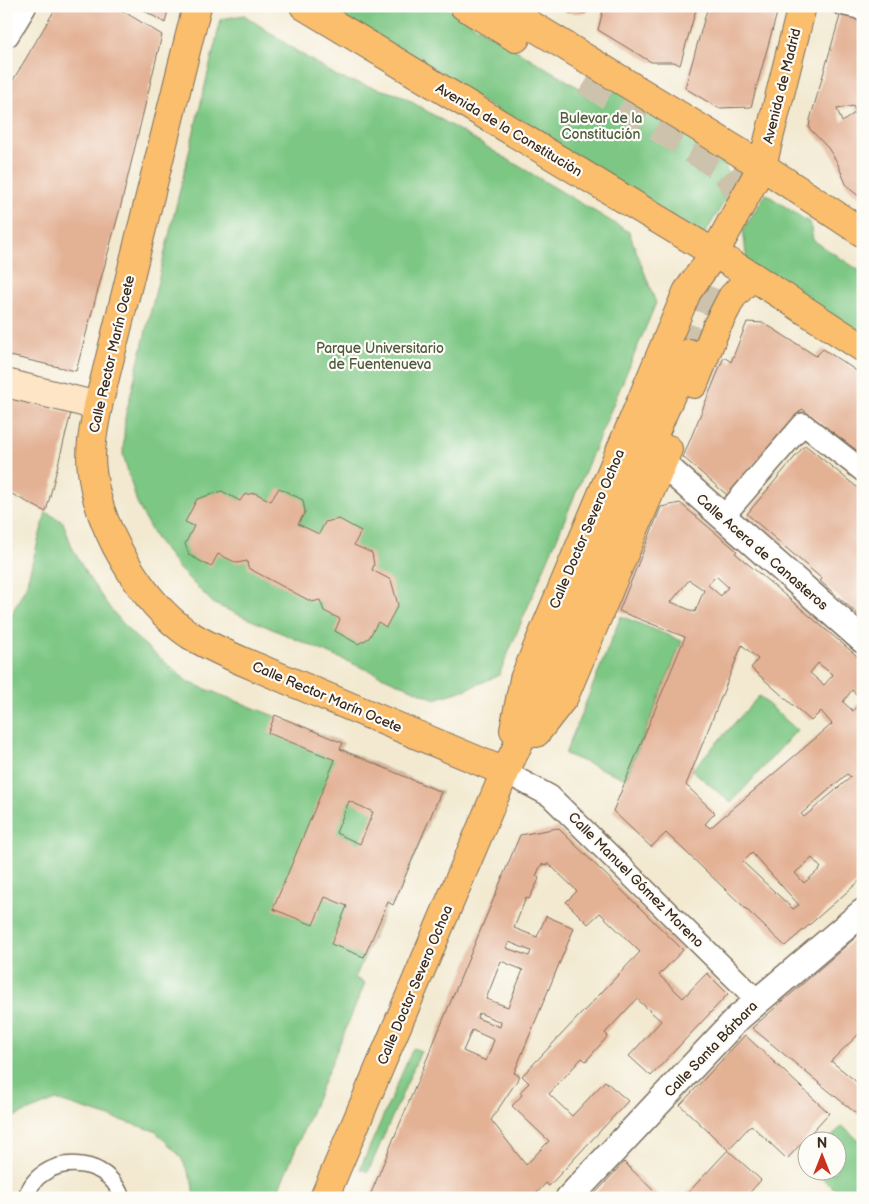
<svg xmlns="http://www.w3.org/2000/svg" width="869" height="1204" font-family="'Balsamiq Sans',sans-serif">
	<rect width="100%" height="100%" fill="#fdfcf7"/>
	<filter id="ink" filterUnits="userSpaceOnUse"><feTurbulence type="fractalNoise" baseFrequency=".02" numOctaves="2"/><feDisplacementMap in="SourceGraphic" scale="10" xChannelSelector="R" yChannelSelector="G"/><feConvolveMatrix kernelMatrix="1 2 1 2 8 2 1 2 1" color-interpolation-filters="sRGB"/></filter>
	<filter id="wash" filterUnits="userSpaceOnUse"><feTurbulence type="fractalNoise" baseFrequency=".0096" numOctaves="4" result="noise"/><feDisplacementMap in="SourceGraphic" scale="20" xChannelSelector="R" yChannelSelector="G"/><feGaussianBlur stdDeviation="1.12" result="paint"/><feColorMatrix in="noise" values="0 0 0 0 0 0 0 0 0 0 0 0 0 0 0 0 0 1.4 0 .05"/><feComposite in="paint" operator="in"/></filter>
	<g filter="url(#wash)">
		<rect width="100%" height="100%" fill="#f2e9d0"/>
		<!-- green -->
		<g fill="#7dc784" stroke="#5c7851">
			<path d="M324,6H443L581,89L591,74L723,156L732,189L704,235Z"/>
			<path d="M244,15L298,52L340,78L400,95L629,232L656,303L499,675L467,689L435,699L214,604L180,570L154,536L137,503L123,454L125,418L221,19Z"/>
			<path d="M766,194L810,223L813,240L863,273V336L747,262L743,230Z"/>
			<path d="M46,512L63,522L72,547L87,575L109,607L132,634L188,682L343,743L340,749L441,792L393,905L388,903L355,978L365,983L275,1198H194L192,1181L181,1157L155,1131L56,1100L16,1116L6,1126V625L26,586Z"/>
			<path d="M621,616L682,641L626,779L565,754Z"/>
			<path d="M759,696L797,730L731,803L692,770Z"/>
			<path d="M413,1048L421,1051L368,1172L360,1169Z"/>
			<path d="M842,1126L863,1144V1198H845L815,1172H836V1142L828,1141Z"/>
		</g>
		<g id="blocks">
			<!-- building -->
			<g fill="#e3b194" fill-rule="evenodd">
				<path d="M57,6H115L162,35L121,205L76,371L6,355V92Z"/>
				<path d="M137,6H169L165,23Z"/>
				<path d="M557,6H588L586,13H569Z"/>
				<path d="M604,6H697L680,65L674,62H651L598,30Z"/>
				<path d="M708,6H779L751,107L718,108L685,88Z"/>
				<path d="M842,9L863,18V126L861,127L863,130V199L851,190L846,184L837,162L828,148L809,128L810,120ZM853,106L856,112L842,122L837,109Z"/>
				<path d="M747,322L764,323L816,356L823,349L863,375V455L802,409L727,495L683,457L724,357L731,362Z"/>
				<path d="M6,397L71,413L46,512L6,491Z"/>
				<path d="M805,445L863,492V619L820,581L822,579L747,514Z"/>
				<path d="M279,488L303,500L305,512L298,524L319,534L325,522L339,519L361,531L354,545L372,553L374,565L372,570L391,580L398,605L386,627L378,622L369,638L358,644L335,631L340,619L324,611L320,600L312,602L248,568L247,561L237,563L218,554L211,567L189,555L185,544L194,526L185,522L197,499L222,491L240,501L244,495L255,493L271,501Z"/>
				<path d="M680,503L737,551L735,553L863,661V878L785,946L666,833L651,847L613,811L685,637L619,611L661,507ZM716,576L728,587L721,596L708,585ZM689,580L704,590L695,612L671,602ZM742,645L758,659L751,668L811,721L821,711L832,724L710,828L705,824L715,813L686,785ZM818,663L833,675L824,685L810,673ZM852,690L862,699L853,711L843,702ZM847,774L851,777L804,817L801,814ZM752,853L799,905L793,909L743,862ZM812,858L821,868L804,883L795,873Z"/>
				<path d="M275,715L343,743L340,749L441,792L393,905L388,902L364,957L331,944L347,906L325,897L313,925L273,909L335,760L268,733ZM349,801L373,812L360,844L336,833Z"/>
				<path d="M558,828L683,950L659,975L683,998L707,973L728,994L651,1076L629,1056L661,1021L637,999L605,1033L608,1036L586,1061L582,1058L549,1094L572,1116L605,1081L628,1101L549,1186L546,1183L532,1198H369L520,835ZM549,864L577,891L566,902L588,924L600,913L640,952L522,1076L529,1083L520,1092L522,1095L512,1106L549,1141L526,1165L491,1120L520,1076L514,1073L574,928L546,916L537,937L514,928L526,898L529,899L538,881L539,878L536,876L541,865ZM509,942L531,951L529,956L506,948ZM501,961L523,970L508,1007L486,999ZM479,1013L501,1022L500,1027L477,1018ZM472,1030L494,1040L486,1061L463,1051Z"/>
				<path d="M863,931V1030L831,1061L863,1087V1119L752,1028Z"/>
				<path d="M745,1035L829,1113L787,1159L751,1125L728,1150L680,1105Z"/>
				<path d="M728,1150L761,1180L745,1198H683Z"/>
				<path d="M624,1162L661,1198H591Z"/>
			</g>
		</g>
	</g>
	<g filter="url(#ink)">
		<use href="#blocks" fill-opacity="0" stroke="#7b6d5c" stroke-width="1"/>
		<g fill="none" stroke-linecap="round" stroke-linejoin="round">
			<!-- primary-tunnel -->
			<g stroke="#cdc3ac" stroke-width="28" stroke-dasharray="28 14" stroke-linecap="butt">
				<path d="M586,81L724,170L738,190L737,219"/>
				<path d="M689,353L730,239"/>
			</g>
			<!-- pedestrian casing -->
			<g stroke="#7b6d5c" stroke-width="18">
				<g id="pedestrian">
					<path d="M840,7L858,11L863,14"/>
					<path d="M25,1198C29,1188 35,1178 44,1173C71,1155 111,1165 122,1198"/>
				</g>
			</g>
			<!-- minor casing -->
			<g stroke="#7b6d5c" stroke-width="24">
				<g id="minor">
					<path d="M723,517L803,424L863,471"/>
					<path d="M505,772L550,796L758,1001"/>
				</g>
			</g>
			<!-- tertiary casing -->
			<g stroke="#7b6d5c" stroke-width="29">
				<g id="tertiary">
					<path d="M6,34L23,6"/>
					<path d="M662,463L863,640"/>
					<path d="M569,1198L738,1018L863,912"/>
				</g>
			</g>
			<!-- secondary casing -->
			<g stroke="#7b6d5c" stroke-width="30">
				<path id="secondary" d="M6,383L98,406"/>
			</g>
			<!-- primary casing -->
			<g stroke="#7b6d5c" stroke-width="30">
				<g id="primary">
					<path d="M197,6L98,406C94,427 89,449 92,471C98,528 142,603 190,635C206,645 224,653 242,661L505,772"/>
					<path d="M304,6L752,276L863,348"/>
					<path d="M464,6L516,38"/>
					<path d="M500,6L762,166L863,233"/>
					<path d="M694,384L716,328L732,297L752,276"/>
					<path d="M514,730L524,679L687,292L714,254L762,166L802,6"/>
					<path d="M536,733L564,697L668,449"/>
					<path d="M324,1198L505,772L544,690L689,353"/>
				</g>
			</g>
			<!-- pedestrian -->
			<use href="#pedestrian" stroke="#fff" stroke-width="15"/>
			<!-- minor -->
			<use href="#minor" stroke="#fff" stroke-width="21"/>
			<!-- tertiary -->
			<use href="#tertiary" stroke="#fff" stroke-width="26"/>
			<!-- secondary -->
			<use href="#secondary" stroke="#fde5c5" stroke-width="28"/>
			<!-- primary -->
			<use href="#primary" stroke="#fabe6d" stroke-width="28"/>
		</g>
	</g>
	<g text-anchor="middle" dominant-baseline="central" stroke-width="4.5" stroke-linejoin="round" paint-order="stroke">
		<!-- street labels -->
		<g font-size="14" fill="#3b2a1e" stroke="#fdfcf7">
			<text transform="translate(782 86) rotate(-76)">Avenida de Madrid</text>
			<text transform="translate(509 130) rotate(31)">Avenida de la Constitución</text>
			<text transform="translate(112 354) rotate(-77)">Calle Rector Marín Ocete</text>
			<text transform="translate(587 529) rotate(-67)">Calle Doctor Severo Ochoa</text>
			<text transform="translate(762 552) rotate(41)">Calle Acera de Canasteros</text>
			<text transform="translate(327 697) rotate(23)">Calle Rector Marín Ocete</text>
			<text transform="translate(636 880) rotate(45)">Calle Manuel Gómez Moreno</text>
			<text transform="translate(415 985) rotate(-67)">Calle Doctor Severo Ochoa</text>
			<text transform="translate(711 1049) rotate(-46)">Calle Santa Bárbara</text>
		</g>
		<!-- park labels -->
		<g font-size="14" fill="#4f593d" stroke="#fdfcf7">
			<text x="601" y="118">Bulevar de la<tspan x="601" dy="16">Constitución</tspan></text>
			<text x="380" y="348">Parque Universitario<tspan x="380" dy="16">de Fuentenueva</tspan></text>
		</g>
	</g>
	<!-- margin -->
	<rect width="869" height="1204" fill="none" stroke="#fdfcf7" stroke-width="25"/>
	<!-- north arrow -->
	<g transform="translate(822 1156)"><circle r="24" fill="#fdfcf7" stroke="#afa8a0"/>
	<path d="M0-4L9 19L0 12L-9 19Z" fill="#c8321e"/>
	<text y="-8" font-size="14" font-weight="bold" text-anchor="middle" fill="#3b2a1e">N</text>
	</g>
</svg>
